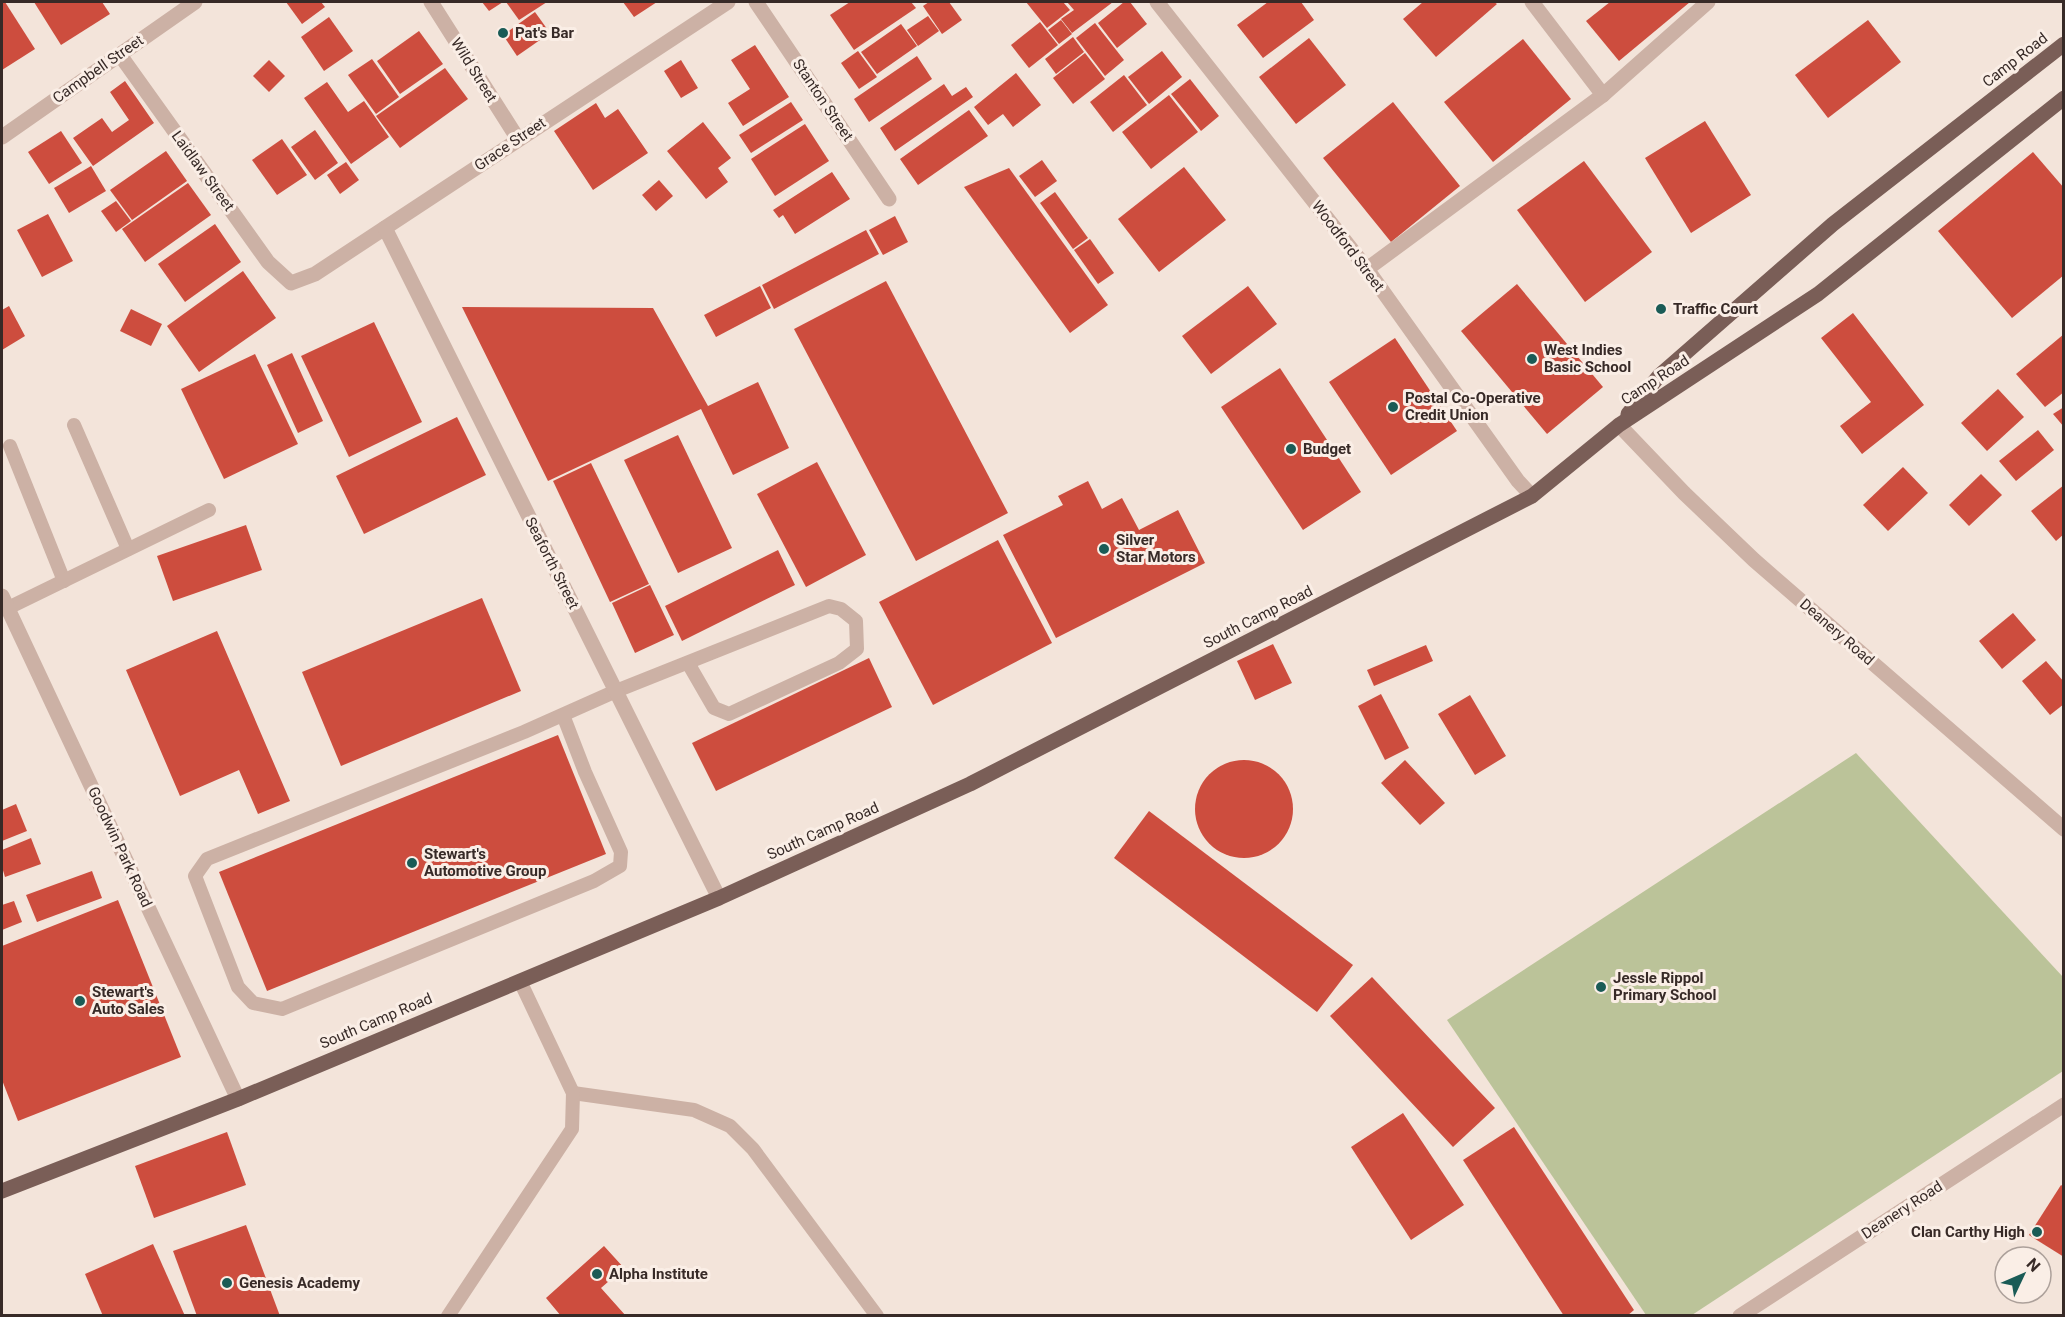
<svg xmlns="http://www.w3.org/2000/svg" width="2065" height="1317" font-family="Roboto,sans-serif">
	<rect width="100%" height="100%" fill="#f3e4da"/>
	<!-- green -->
	<path fill="#bbc399" d="M1856,753L2063,977V1071L1692,1315H1646L1447,1020Z"/>
	<!-- building -->
	<g fill="#cd4d3e">
		<path d="M2,2H5L35,49L2,70Z"/>
		<path d="M34,2H102L110,14L61,45Z"/>
		<path d="M286,2H321L325,7L302,24Z"/>
		<path d="M482,2H503L489,11Z"/>
		<path d="M506,2H547L519,20Z"/>
		<path d="M623,2H657L634,17Z"/>
		<path d="M850,2H911L916,8L854,50L830,15Z"/>
		<path d="M929,2H949L962,20L942,34L923,6Z"/>
		<path d="M1026,2H1063L1070,10L1047,28Z"/>
		<path d="M1067,2H1113L1072,33L1061,19L1074,10Z"/>
		<path d="M1124,2H1130L1147,24L1117,48L1098,23Z"/>
		<path d="M1268,2H1301L1314,20L1263,58L1237,25Z"/>
		<path d="M1423,2H1494L1497,4L1436,57L1403,19Z"/>
		<path d="M1610,2H1690L1619,61L1586,21Z"/>
		<path d="M535,12L550,33L517,56L503,35Z"/>
		<path d="M928,16L939,31L918,46L907,30Z"/>
		<path d="M329,17L353,51L324,71L301,37Z"/>
		<path d="M1061,20L1072,34L1059,44L1048,30Z"/>
		<path d="M1868,20L1901,62L1828,118L1795,75Z"/>
		<path d="M1040,22L1058,45L1029,68L1011,45Z"/>
		<path d="M1095,23L1124,60L1105,76L1076,38Z"/>
		<path d="M901,24L917,46L877,74L861,52Z"/>
		<path d="M419,31L443,64L400,94L377,61Z"/>
		<path d="M1073,37L1084,52L1056,74L1045,59Z"/>
		<path d="M1309,38L1346,85L1296,124L1259,77Z"/>
		<path d="M1523,39L1571,99L1493,162L1444,102Z"/>
		<path d="M755,45L789,97L743,126L728,103L750,89L731,60Z"/>
		<path d="M858,51L877,77L859,89L841,63Z"/>
		<path d="M1162,51L1182,77L1149,104L1128,77Z"/>
		<path d="M1085,53L1105,79L1073,104L1053,78Z"/>
		<path d="M917,56L932,79L869,122L854,99Z"/>
		<path d="M372,59L399,97L376,114L348,75Z"/>
		<path d="M269,60L285,76L269,92L253,76Z"/>
		<path d="M681,60L698,88L681,98L664,71Z"/>
		<path d="M445,68L468,99L400,148L376,116Z"/>
		<path d="M1016,73L1041,105L1013,127L1003,114L988,125L974,107Z"/>
		<path d="M1124,75L1147,105L1113,132L1090,102Z"/>
		<path d="M1190,79L1219,116L1201,131L1171,94Z"/>
		<path d="M125,81L154,123L93,166L73,138L102,118L112,132L129,120L110,92Z"/>
		<path d="M327,82L348,112L364,101L389,137L351,164L304,98Z"/>
		<path d="M944,84L952,96L966,87L973,97L895,151L880,128Z"/>
		<path d="M1169,95L1198,132L1151,169L1122,132Z"/>
		<path d="M791,102L803,120L751,153L739,135Z"/>
		<path d="M1393,102L1460,186L1391,242L1323,158Z"/>
		<path d="M596,103L605,118L618,109L648,153L593,190L554,131Z"/>
		<path d="M969,110L988,136L918,185L900,159Z"/>
		<path d="M1705,121L1751,195L1691,233L1645,158Z"/>
		<path d="M703,122L731,158L718,168L728,182L706,199L667,151Z"/>
		<path d="M805,124L829,161L775,196L751,159Z"/>
		<path d="M315,130L338,163L315,180L291,147Z"/>
		<path d="M61,131L82,163L49,184L28,152Z"/>
		<path d="M282,139L307,175L277,195L252,160Z"/>
		<path d="M166,151L187,181L132,220L110,190Z"/>
		<path d="M2033,152L2064,188V275L2012,318L1938,231Z"/>
		<path d="M1042,160L1057,181L1035,197L1019,176Z"/>
		<path d="M1584,161L1652,252L1585,302L1517,210Z"/>
		<path d="M346,162L359,180L340,194L327,175Z"/>
		<path d="M91,166L106,191L69,213L54,188Z"/>
		<path d="M1184,167L1226,220L1159,272L1118,219Z"/>
		<path d="M1009,168L1108,305L1070,333L964,187Z"/>
		<path d="M832,172L850,199L795,234L783,215L779,218L773,210Z"/>
		<path d="M659,180L673,196L656,211L642,195Z"/>
		<path d="M188,183L211,215L145,262L122,229Z"/>
		<path d="M1055,192L1088,238L1073,249L1040,203Z"/>
		<path d="M116,201L131,221L116,232L101,211Z"/>
		<path d="M48,214L73,261L42,277L17,230Z"/>
		<path d="M895,216L908,242L883,255L869,230Z"/>
		<path d="M215,224L241,262L185,302L158,264Z"/>
		<path d="M866,230L879,254L774,309L762,285Z"/>
		<path d="M1090,239L1114,273L1098,284L1074,250Z"/>
		<path d="M243,271L276,318L199,372L167,326Z"/>
		<path d="M886,281L1008,513L916,561L794,329Z"/>
		<path d="M1517,284L1603,387L1547,434L1461,331Z"/>
		<path d="M760,286L771,308L716,337L704,315Z"/>
		<path d="M1248,286L1277,324L1211,374L1182,336Z"/>
		<path d="M9,306L25,336L2,350V310Z"/>
		<path d="M462,307L653,308L708,406L758,382L789,448L733,475L701,409L548,481Z"/>
		<path d="M131,309L162,324L151,346L120,331Z"/>
		<path d="M1853,313L1924,405L1862,454L1840,426L1871,402L1821,338Z"/>
		<path d="M374,322L422,422L349,457L301,356Z"/>
		<path d="M2064,334V392L2045,407L2016,374Z"/>
		<path d="M1395,338L1457,431L1391,475L1329,382Z"/>
		<path d="M292,353L323,421L298,433L267,365Z"/>
		<path d="M255,354L298,444L224,479L181,389Z"/>
		<path d="M1280,368L1361,492L1303,530L1221,407Z"/>
		<path d="M1998,389L2024,417L1987,451L1961,423Z"/>
		<path d="M2064,407V427L2053,414Z"/>
		<path d="M457,417L486,475L364,534L336,476Z"/>
		<path d="M2038,430L2054,450L2016,481L1999,461Z"/>
		<path d="M678,435L732,548L678,573L624,460Z"/>
		<path d="M817,462L866,555L806,587L757,494Z"/>
		<path d="M591,463L649,584L610,602L553,481Z"/>
		<path d="M1903,467L1928,493L1888,531L1863,505Z"/>
		<path d="M1981,474L2002,495L1969,526L1949,505Z"/>
		<path d="M1088,481L1102,509L1122,498L1139,530L1178,510L1205,563L1056,638L1003,535L1063,505L1058,496Z"/>
		<path d="M2064,485V534L2056,541L2031,511Z"/>
		<path d="M246,525L262,570L173,601L157,556Z"/>
		<path d="M998,540L1052,643L933,705L879,602Z"/>
		<path d="M778,550L795,585L682,641L665,606Z"/>
		<path d="M650,585L674,635L635,653L612,603Z"/>
		<path d="M482,598L521,691L341,766L302,672Z"/>
		<path d="M2013,613L2036,640L2002,669L1979,641Z"/>
		<path d="M217,631L290,801L258,814L239,770L180,796L126,670Z"/>
		<path d="M1273,644L1292,683L1255,700L1237,661Z"/>
		<path d="M1426,645L1433,661L1374,686L1367,670Z"/>
		<path d="M869,658L892,707L716,791L692,743Z"/>
		<path d="M2046,661L2064,682V704L2050,715L2022,681Z"/>
		<path d="M1381,694L1409,748L1385,760L1358,706Z"/>
		<path d="M1470,695L1506,756L1475,775L1438,714Z"/>
		<path d="M558,735L606,854L267,991L219,872Z"/>
		<circle cx="1244" cy="809" r="49"/>
		<path d="M1405,760L1445,803L1420,825L1381,783Z"/>
		<path d="M16,804L27,831L2,841V810Z"/>
		<path d="M1149,811L1353,965L1317,1012L1114,858Z"/>
		<path d="M31,838L41,864L5,877L2,867V850Z"/>
		<path d="M92,871L102,898L37,922L26,895Z"/>
		<path d="M118,900L181,1057L18,1121L2,1080V946Z"/>
		<path d="M14,901L22,922L2,930V905Z"/>
		<path d="M1372,977L1495,1108L1453,1147L1330,1016Z"/>
		<path d="M1403,1113L1464,1205L1411,1240L1351,1147Z"/>
		<path d="M1514,1127L1634,1310L1627,1316H1564L1463,1160Z"/>
		<path d="M227,1132L246,1185L154,1218L135,1166Z"/>
		<path d="M2061,1185L2064,1187V1257L2029,1235Z"/>
		<path d="M246,1225L280,1316H197L173,1251Z"/>
		<path d="M153,1244L185,1316H103L85,1274Z"/>
		<path d="M604,1246L624,1268L601,1288L626,1316H561L546,1298Z"/>
	</g>
	<g fill="none" stroke-linecap="round" stroke-linejoin="round">
		<!-- service -->
		<g stroke="#ccb1a5" stroke-width="14">
			<path d="M74,425L128,549"/>
			<path d="M10,446L64,581"/>
			<path d="M8,608L209,510"/>
			<path d="M563,715L585,772L621,852L620,866L594,881L282,1009L253,1003L238,987L195,876L207,859L524,732L616,691L829,606L841,609L856,621L857,649L839,663L729,714L714,708L688,663"/>
			<path d="M573,1093L694,1110L730,1126L753,1149L877,1316"/>
			<path d="M448,1316L572,1129L573,1093L520,981"/>
		</g>
		<!-- minor -->
		<g stroke="#ccb1a5" stroke-width="15">
			<path d="M431,2L518,139"/>
			<path d="M756,2L889,199"/>
			<path d="M1157,2L1367,269L1518,481L1532,496"/>
			<path d="M1532,2L1603,95"/>
			<path d="M120,55L268,262L291,283L315,274L728,2"/>
			<path d="M2,137L195,2"/>
			<path d="M385,228L719,898"/>
			<path d="M1367,269L1603,95L1708,2"/>
			<path d="M2,596L238,1099"/>
		</g>
		<!-- tertiary -->
		<g stroke="#ccb1a5" stroke-width="15">
			<path d="M1619,425L1684,493L1754,560L2064,829"/>
			<path d="M1740,1316L2064,1105"/>
		</g>
		<!-- primary -->
		<g stroke="#7a5e57" stroke-width="15">
			<path d="M1628,414L1659,376L1833,224L2064,44"/>
			<path d="M2,1191L238,1099L719,898L970,784L1532,496L1619,425L1818,294L2064,98"/>
		</g>
	</g>
	<!-- markers -->
	<g fill="#1a5b56" stroke="#faeee6" stroke-width="2">
		<circle cx="503" cy="33" r="6"/>
		<circle cx="1661" cy="309" r="6"/>
		<circle cx="1532" cy="359" r="6"/>
		<circle cx="1393" cy="407" r="6"/>
		<circle cx="1291" cy="449" r="6"/>
		<circle cx="1104" cy="549" r="6"/>
		<circle cx="412" cy="863" r="6"/>
		<circle cx="1601" cy="987" r="6"/>
		<circle cx="80" cy="1001" r="6"/>
		<circle cx="2037" cy="1232" r="6"/>
		<circle cx="597" cy="1274" r="6"/>
		<circle cx="227" cy="1283" r="6"/>
	</g>
	<g text-anchor="middle" dominant-baseline="central" stroke-width="6" stroke-linejoin="round" paint-order="stroke">
		<!-- poi labels -->
		<g font-size="15" font-weight="bold" fill="#372a27" stroke="#faeee6" text-anchor="start">
			<text x="515" y="33">Pat's Bar</text>
			<text x="1673" y="309">Traffic Court</text>
			<text x="1544" y="350">West Indies<tspan x="1544" dy="17">Basic School</tspan></text>
			<text x="1405" y="398">Postal Co-Operative<tspan x="1405" dy="17">Credit Union</tspan></text>
			<text x="1303" y="449">Budget</text>
			<text x="1116" y="540">Silver<tspan x="1116" dy="17">Star Motors</tspan></text>
			<text x="424" y="854">Stewart's<tspan x="424" dy="17">Automotive Group</tspan></text>
			<text x="1613" y="978">Jessle Rippol<tspan x="1613" dy="17">Primary School</tspan></text>
			<text x="92" y="992">Stewart's<tspan x="92" dy="17">Auto Sales</tspan></text>
			<text x="2025" y="1232" text-anchor="end">Clan Carthy High</text>
			<text x="609" y="1274">Alpha Institute</text>
			<text x="239" y="1283">Genesis Academy</text>
		</g>
		<!-- street labels -->
		<g font-size="15" fill="#372a27" stroke="#faeee6">
			<text transform="translate(2015 60) rotate(-38)">Camp Road</text>
			<text transform="translate(98 69) rotate(-35)">Campbell Street</text>
			<text transform="translate(474 70) rotate(58)">Wild Street</text>
			<text transform="translate(823 100) rotate(56)">Stanton Street</text>
			<text transform="translate(510 144) rotate(-34)">Grace Street</text>
			<text transform="translate(203 171) rotate(54)">Laidlaw Street</text>
			<text transform="translate(1348 246) rotate(53)">Woodford Street</text>
			<text transform="translate(1655 380) rotate(-33)">Camp Road</text>
			<text transform="translate(552 563) rotate(63)">Seaforth Street</text>
			<text transform="translate(1258 617) rotate(-27)">South Camp Road</text>
			<text transform="translate(1837 632) rotate(41)">Deanery Road</text>
			<text transform="translate(823 831) rotate(-24)">South Camp Road</text>
			<text transform="translate(120 847) rotate(65)">Goodwin Park Road</text>
			<text transform="translate(376 1021) rotate(-23)">South Camp Road</text>
			<text transform="translate(1902 1210) rotate(-33)">Deanery Road</text>
		</g>
	</g>
	<!-- border -->
	<rect width="2065" height="1317" fill="none" stroke="#372a27" stroke-width="6"/>
	<!-- north arrow -->
	<g transform="translate(2023 1275) rotate(46)"><circle r="28" fill="#faeee6" stroke="#aca09a" stroke-width="1.5"/>
	<path d="M0-4.5L10 22L0 15L-10 22Z" fill="#1a5b56"/>
	<text y="-9" font-size="16" font-weight="bold" text-anchor="middle" fill="#372a27">N</text>
	</g>
</svg>
